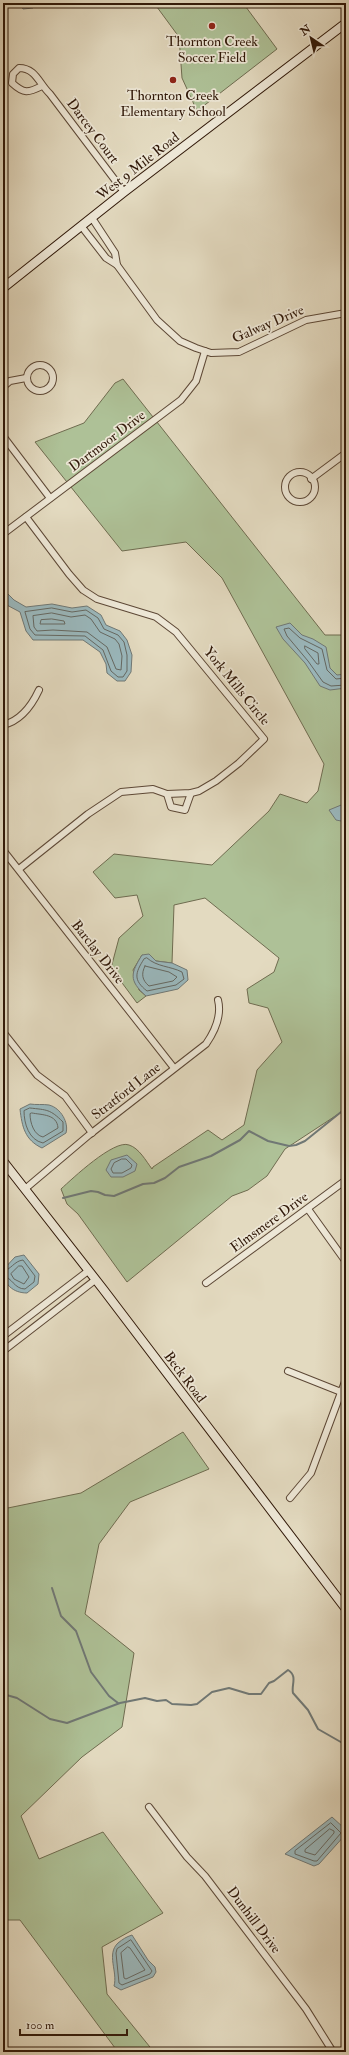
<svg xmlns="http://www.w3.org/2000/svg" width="349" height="2055" font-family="'IM FELL Double Pica',serif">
	<rect width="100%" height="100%" fill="#e3dac0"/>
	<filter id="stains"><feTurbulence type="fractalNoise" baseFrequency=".005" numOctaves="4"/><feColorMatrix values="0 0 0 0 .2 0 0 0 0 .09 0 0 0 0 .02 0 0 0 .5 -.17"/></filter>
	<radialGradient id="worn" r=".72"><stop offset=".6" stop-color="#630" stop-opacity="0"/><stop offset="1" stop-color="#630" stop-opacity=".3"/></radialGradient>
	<!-- green -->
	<g fill="#aec197" stroke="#6f6c50">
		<path d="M154,3H243L277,49L197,111L182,78L179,37Z"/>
		<path d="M123,379L325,635H346V1109L285,1149L267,1176L248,1190L232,1196L127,1282L78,1214L67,1204L61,1189C72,1179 114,1139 129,1145C139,1148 146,1161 152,1169L153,1167L208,1130L222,1140L244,1125L257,1070L282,1042L268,1008L249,1003L247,989L274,972L279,958L205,898L174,905L172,963L156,961L142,955L133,970L139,990L146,996L137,1003L111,968L119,938L143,916L137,895L115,898L93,872L114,854L212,865L269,811L280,794L307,803L318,791L324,764L222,578L186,542L122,551L35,442L84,423L115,383Z"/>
		<path d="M183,1432L209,1469L130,1502L99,1544L85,1614L134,1653L122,1727L82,1757L21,1816L39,1859L103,1832L163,1913L102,1947L107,1994L154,2052H118L20,1920H3V1509L81,1493Z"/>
	</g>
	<!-- water -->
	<g fill="#9ab8bd" stroke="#707875">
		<path d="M22,3H35L36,5L33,8L23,9L20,4Z"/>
		<path d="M3,589L14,600L26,607L52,604L72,608L87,606L101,615L106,625L120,631L127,640L132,655L131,672L125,681H117L107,673L106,664L100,652L83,640H33L26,631L20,612L3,603Z"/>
		<path d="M290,623L302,635L313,639L326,647L330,668L337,675L346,674V688L330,690L320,686L305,663L283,639L276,627Z"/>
		<path d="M346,803V822L336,820L329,810Z"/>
		<path d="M149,954L156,961L172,963L187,970L188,980L178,989L146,996C128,980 131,973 142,955Z"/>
		<path d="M30,1104C36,1105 43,1104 49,1105C61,1108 69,1123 66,1133L42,1148C25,1140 22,1127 20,1109Z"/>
		<path d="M127,1155L137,1164L135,1171L123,1177H111L106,1170L111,1160Z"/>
		<path d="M24,1255L39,1274L38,1284L27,1293C13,1293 3,1284 3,1270L15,1257Z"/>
		<path d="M332,1817L344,1828L346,1834L319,1864L314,1866L285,1854Z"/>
		<path d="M132,1935L148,1960L155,1967L156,1972L153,1977L121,1990L114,1986C118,1972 106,1954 118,1943C123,1939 126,1937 132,1935Z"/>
	</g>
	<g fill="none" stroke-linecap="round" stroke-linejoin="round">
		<!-- shore -->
		<g stroke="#656862" stroke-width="1">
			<path d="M52,608L72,612L86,610L98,618L104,629L118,635L124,642L127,655V671L123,677H118L111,671L103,650L85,636L35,635L30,629L25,612Z"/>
			<path d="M52,613L71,617L85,615L91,619L100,632L115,639L119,644L122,656L121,670L116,669L107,647L87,632L53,630L37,631L34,627L33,616Z"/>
			<path d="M52,619L64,621L65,624H40L41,620Z"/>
			<path d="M305,646L318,653L319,664H317L305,649Z"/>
			<path d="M346,678L336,679L327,670L322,649L300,638L289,628L284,629L287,636L308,661L323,682L331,686L346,685"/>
			<path d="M147,958C157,967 170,966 182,972L184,979L176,985L147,991C133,980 135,973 144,959Z"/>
			<path d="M145,966L169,972L177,977L173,981L149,986C142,980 141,974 145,966Z"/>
			<path d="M30,1108C47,1110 50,1109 63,1122V1131L43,1143C29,1140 24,1124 24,1111Z"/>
			<path d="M32,1113C42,1115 57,1114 58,1128L43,1137C34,1135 30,1123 30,1114Z"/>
			<path d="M122,1159H126L132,1165L131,1168L122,1173H113L111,1169L114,1163Z"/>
			<path d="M19,1266H22L29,1277L24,1284L14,1279L11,1274Z"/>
			<path d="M3,1271C11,1270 14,1261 23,1260L35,1276L34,1282L25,1289C14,1289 12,1277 3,1276"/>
			<path d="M331,1823L341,1833L317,1861H314L295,1854V1851Z"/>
			<path d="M330,1829L334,1831V1833L315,1855L305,1852V1850Z"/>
			<path d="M131,1940L152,1971L150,1974L122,1985L119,1983L116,1953L117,1949Z"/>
			<path d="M128,1947L130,1948L145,1970L126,1979L124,1978L121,1953Z"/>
		</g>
		<!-- stream -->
		<g stroke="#707875" stroke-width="2">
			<path d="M63,1198L91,1191L98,1192L105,1195L114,1196L143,1184L154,1183L165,1178L179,1167L211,1156L240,1140L249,1131L268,1141L289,1146L296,1145L305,1141L346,1108"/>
			<path d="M52,1588L61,1616L76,1631L91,1672L109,1696L118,1703"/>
			<path d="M3,1694L17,1698L50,1719L67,1723L120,1703L145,1698L157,1701L166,1700L172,1704L191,1705L197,1704L212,1692L229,1688L249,1694H261L269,1683L274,1681L288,1670C298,1676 291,1685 293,1693L308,1710L318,1729L346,1745"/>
		</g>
		<!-- street casing -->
		<g stroke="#5d4836" stroke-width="8">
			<g id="street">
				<path d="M42,86C28,93 24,94 12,83L13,74L19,68C36,68 39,84 50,94L124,192"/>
				<path d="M92,218L115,253L117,265L157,320L180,341L196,348L211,353L239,352L306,320L346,313"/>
				<path d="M82,227L106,258L117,265"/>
				<circle cx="40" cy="378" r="13"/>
				<path d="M3,387L10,381L26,378"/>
				<path d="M3,436L50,498"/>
				<circle cx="300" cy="487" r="15"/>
				<path d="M311,479L346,453"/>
				<path d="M3,534L181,400L196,381L205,351"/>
				<path d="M3,725C20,721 32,705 39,690"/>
				<path d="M167,794L171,807L185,810L191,793"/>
				<path d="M3,850L174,1068"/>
				<path d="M19,869L88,814L121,792L153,789L167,794L191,793L199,791L216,781L239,763L264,739L176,632L156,617L97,599L83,590L69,574L26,517"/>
				<path d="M3,1032L37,1075L65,1096L92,1133"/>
				<path d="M25,1189L89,1135L206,1044C215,1031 222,1016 218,1000"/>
				<path d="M308,1209L346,1262"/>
				<path d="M206,1283L346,1180"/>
				<path d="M3,1336L88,1271"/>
				<path d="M3,1351L95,1280"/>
				<path d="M288,1371L341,1392"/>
				<path d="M290,1498L311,1473L346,1379"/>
				<path d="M149,1807L187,1857L205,1876L306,2009L333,2052"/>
			</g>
		</g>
		<!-- secondary casing -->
		<g stroke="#301808" stroke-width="10">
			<g id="secondary">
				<path d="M3,288L124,192L346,23"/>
				<path d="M3,1161L103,1289L346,1609"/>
			</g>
		</g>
		<!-- street -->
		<use href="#street" stroke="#ede7d6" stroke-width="6"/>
		<!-- secondary -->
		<use href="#secondary" stroke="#ede7d6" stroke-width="8"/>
	</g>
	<!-- markers -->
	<g fill="#8f2418" stroke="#ede7d6" stroke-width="1.5">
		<circle cx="212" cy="26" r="4"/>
		<circle cx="173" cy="80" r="4"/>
	</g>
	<g text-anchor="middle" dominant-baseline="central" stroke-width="3.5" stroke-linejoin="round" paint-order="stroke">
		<!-- poi labels -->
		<g font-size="14" fill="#301808" stroke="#ede7d6">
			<text x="212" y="41">Thornton Creek<tspan x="212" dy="16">Soccer Field</tspan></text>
			<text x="173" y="95">Thornton Creek<tspan x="173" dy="16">Elementary School</tspan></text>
		</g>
		<!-- street labels -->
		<g font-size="14" fill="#301808" stroke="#ede7d6">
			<text transform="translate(93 131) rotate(53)">Darcey Court</text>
			<text transform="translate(138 166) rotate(-38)">West 9 Mile Road</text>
			<text transform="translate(268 324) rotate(-23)">Galway Drive</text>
			<text transform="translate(107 441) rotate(-37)">Dartmoor Drive</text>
			<text transform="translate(237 686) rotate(51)">York Mills Circle</text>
			<text transform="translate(98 952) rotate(52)">Barclay Drive</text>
			<text transform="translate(126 1091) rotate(-38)">Stratford Lane</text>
			<text transform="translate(269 1222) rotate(-36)">Elmsmere Drive</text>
			<text transform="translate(185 1377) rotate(53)">Beck Road</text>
			<text transform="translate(254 1920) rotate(53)">Dunhill Drive</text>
		</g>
	</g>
	<!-- margin -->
	<rect width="349" height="2055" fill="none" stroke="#e3dac0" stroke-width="16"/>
	<rect x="4" y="4" width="341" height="2047" fill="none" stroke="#301808" stroke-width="2"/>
	<rect x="8" y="8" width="333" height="2039" fill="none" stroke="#301808"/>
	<!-- north arrow -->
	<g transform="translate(311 38) rotate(325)" stroke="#ede7d6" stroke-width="3" paint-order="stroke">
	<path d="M0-3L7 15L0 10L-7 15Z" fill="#301808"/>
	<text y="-6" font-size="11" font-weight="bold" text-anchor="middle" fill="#301808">N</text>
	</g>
	<!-- scale -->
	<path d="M20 2029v6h107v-6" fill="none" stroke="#301808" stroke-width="2"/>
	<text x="26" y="2029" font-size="12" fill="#301808" stroke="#ede7d6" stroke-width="3" paint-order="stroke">100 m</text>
	<rect width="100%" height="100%" filter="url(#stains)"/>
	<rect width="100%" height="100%" fill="url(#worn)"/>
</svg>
